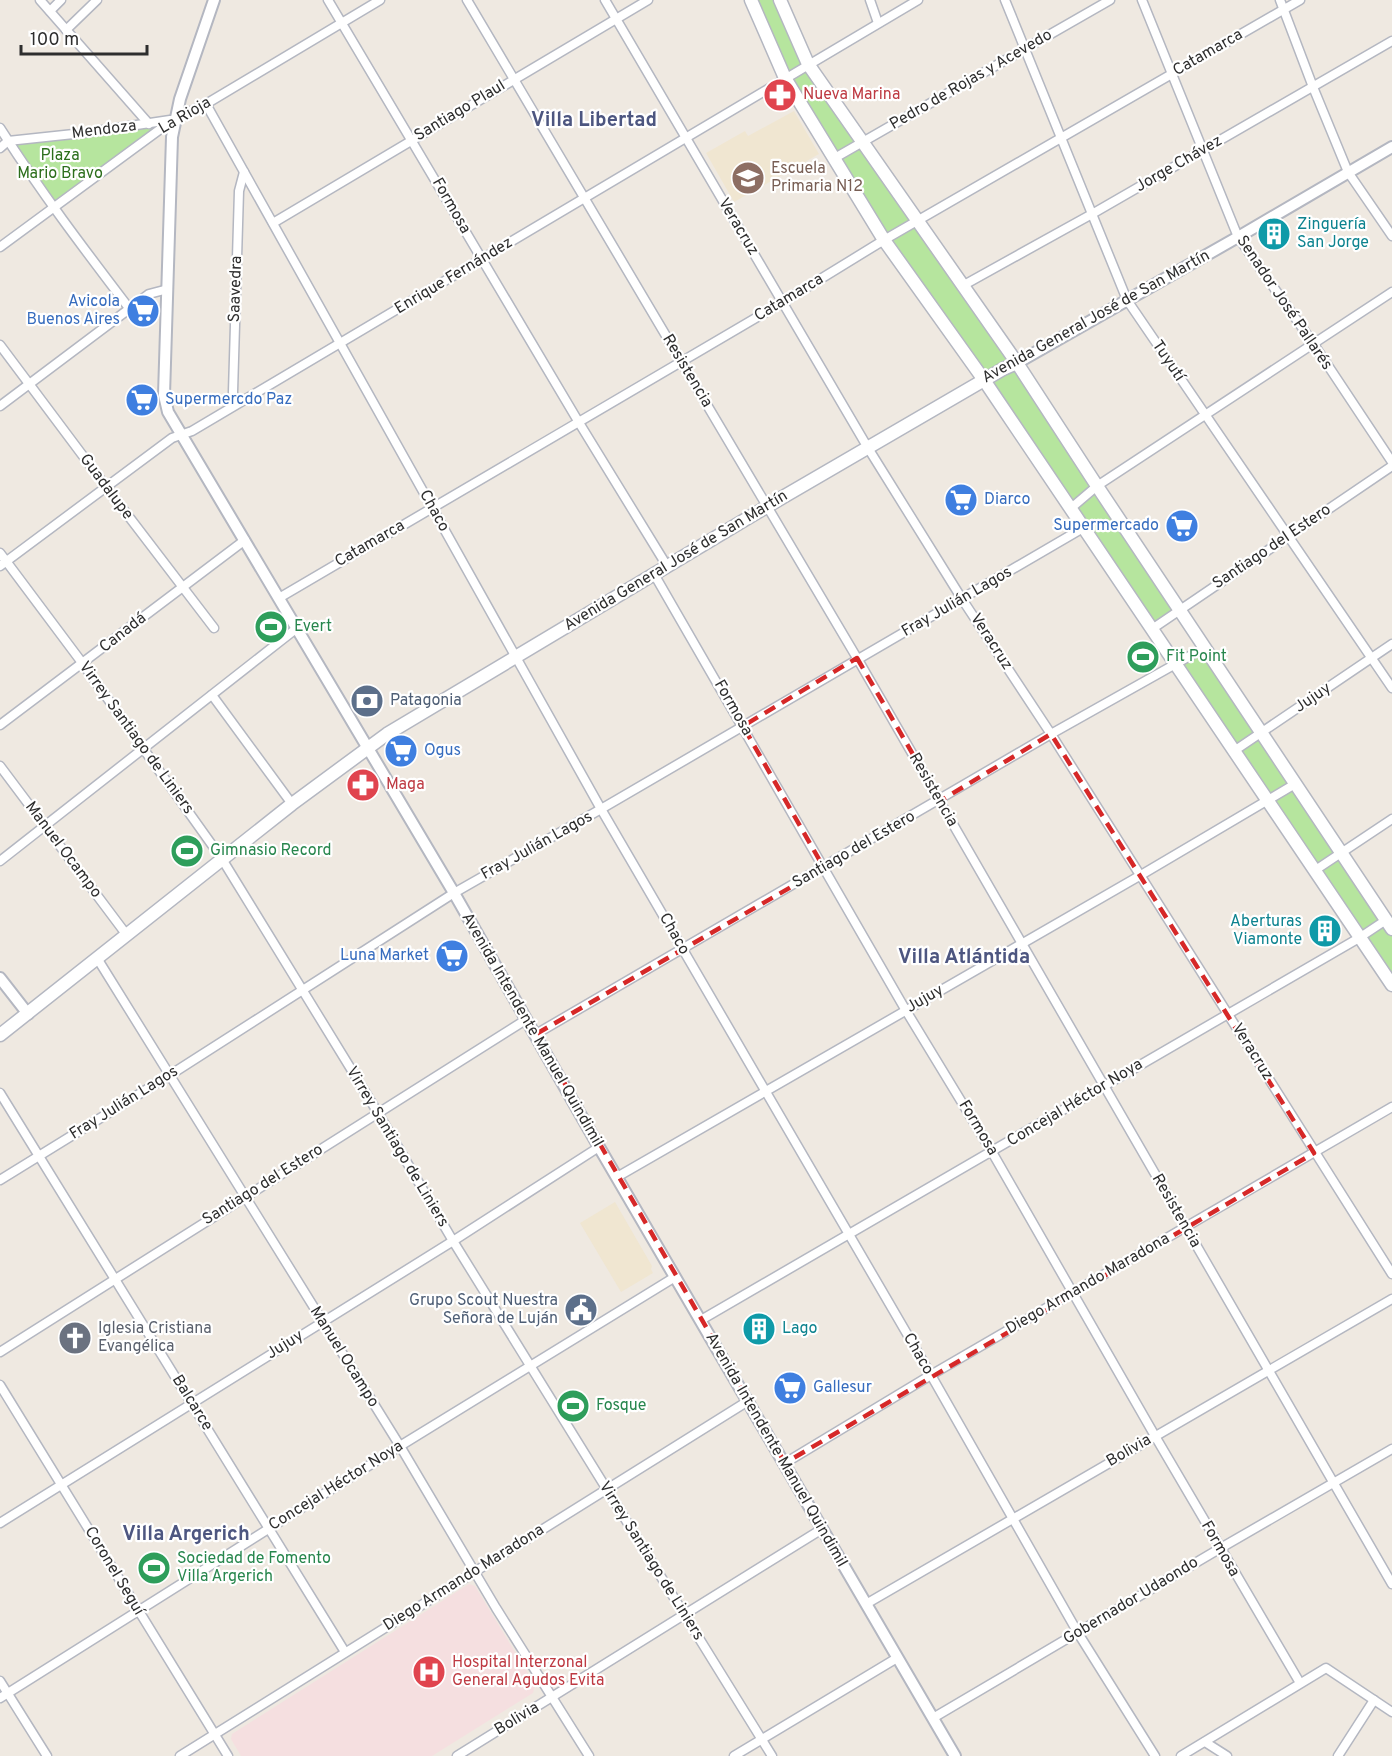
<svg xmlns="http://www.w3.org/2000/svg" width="1392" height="1756" font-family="Overpass,sans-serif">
	<rect width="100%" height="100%" fill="#efe9e1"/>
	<!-- education -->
	<g fill="#f0e6d1">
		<path d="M794,111L819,154L734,202L706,153L745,131L748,136Z"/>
		<path d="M615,1202L652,1266L651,1269L653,1273L621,1292L580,1223Z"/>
	</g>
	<!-- medical -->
	<path fill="#f5dfe0" d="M469,1584L475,1586L535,1685L533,1693L432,1756H241L231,1739L232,1734Z"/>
	<!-- grass -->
	<g fill="#b6e59e">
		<path d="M751,0H780L808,64L1179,610L1152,629L833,159Z"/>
		<path d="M174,119L53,208L8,141Z"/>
		<path d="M1204,648L1392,929V985L1175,664Z"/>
	</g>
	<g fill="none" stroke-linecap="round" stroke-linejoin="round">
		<!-- minor casing -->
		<g stroke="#b4b7c1" stroke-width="11">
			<g id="minor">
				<path d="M40,0L149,124"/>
				<path d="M328,0L578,421L667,566"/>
				<path d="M467,0L857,658L1392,1584"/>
				<path d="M605,0L868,448L962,599L1051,734L1392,1274"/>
				<path d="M870,0L878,23"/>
				<path d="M1005,0L1127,300L1392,688"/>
				<path d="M1142,0L1238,237L1313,343L1392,462"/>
				<path d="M1280,0L1313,87L1348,172L1392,236"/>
				<path d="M50,11L61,0"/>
				<path d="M66,30L97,0"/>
				<path d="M206,104L601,809L931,1375L1078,1633L1155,1756"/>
				<path d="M0,128C40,191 84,249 129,308"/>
				<path d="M0,148L8,141L83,133L170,120"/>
				<path d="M833,159L1110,0"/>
				<path d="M273,223L648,0"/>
				<path d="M0,247L174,119L206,104L380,0"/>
				<path d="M964,285L1092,214L1392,41"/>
				<path d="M0,345L107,488L214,628"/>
				<path d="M234,405L233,392L239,191L244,172"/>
				<path d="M0,406L149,294L168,289"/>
				<path d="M1070,509L1097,486L1392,292"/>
				<path d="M0,553L83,664L222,859L378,1113L453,1241L772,1756"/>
				<path d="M0,566L172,438L192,431L918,0"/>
				<path d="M654,574L905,1009L992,1152L1155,1436L1300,1683"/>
				<path d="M279,598L783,302L884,240L1300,0"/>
				<path d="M1152,629L1392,466"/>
				<path d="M212,695L292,804"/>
				<path d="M0,725L245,540"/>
				<path d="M1234,751L1392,644"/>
				<path d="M0,766L126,934"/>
				<path d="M0,861L297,628"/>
				<path d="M1314,871L1392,819"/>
				<path d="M97,958L400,1446L496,1608L589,1756"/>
				<path d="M536,1034L1051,734L1204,648"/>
				<path d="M0,1093L345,1652"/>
				<path d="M617,1177L1141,875L1295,784"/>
				<path d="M0,1180L170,1075L454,893L601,809L1083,528"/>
				<path d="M701,1320L1359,938L1386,920"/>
				<path d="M0,1352L527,1019"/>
				<path d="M0,1385L228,1756"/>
				<path d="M785,1463L931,1375L1392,1107"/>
				<path d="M0,1523L453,1241L599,1147"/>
				<path d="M866,1604L1392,1299"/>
				<path d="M0,1681L47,1756"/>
				<path d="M0,1698L400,1446L675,1277"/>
				<path d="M933,1718L1219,1549L1392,1449"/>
				<path d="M1205,1742L1227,1756"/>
				<path d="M180,1756L748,1401"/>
				<path d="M457,1756L822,1529"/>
				<path d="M734,1756L897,1658"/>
				<path d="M1181,1756L1326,1668L1392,1712"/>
				<path d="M1338,1756L1374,1700"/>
			</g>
		</g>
		<!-- tertiary casing -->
		<g stroke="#b4b7c1" stroke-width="14">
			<g id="tertiary">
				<path d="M214,0L180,99L172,137L164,395L168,412L454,893L599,1147L955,1756"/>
				<path d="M1017,363L1238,237L1392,147"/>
				<path d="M0,978L28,1014"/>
			</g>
		</g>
		<!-- secondary casing -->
		<g stroke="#b4b7c1" stroke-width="15">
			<g id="secondary">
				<path d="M751,0L785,78L884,240L984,380L1392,985"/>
				<path d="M780,0L808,64L1017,363L1097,486L1392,929"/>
				<path d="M0,1035L292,804L387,734L783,497L1003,369L1017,363"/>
			</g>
		</g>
		<!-- minor -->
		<use href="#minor" stroke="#fff" stroke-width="8"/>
		<!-- tertiary -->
		<use href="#tertiary" stroke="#fff" stroke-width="10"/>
		<!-- secondary -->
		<use href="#secondary" stroke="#fff" stroke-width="12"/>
	</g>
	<!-- marked area -->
	<path fill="none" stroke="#d62828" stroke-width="4.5" stroke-dasharray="12 8" stroke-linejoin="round" d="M857,658L940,801L1051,734L1314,1153L785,1463L536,1034L824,868L743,726Z"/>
	<!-- icons -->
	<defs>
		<g id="pharmacy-disc" transform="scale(1.725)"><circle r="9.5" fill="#e0444e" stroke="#fff"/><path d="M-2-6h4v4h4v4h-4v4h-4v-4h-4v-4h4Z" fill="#fff"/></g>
		<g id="school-disc" transform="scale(1.725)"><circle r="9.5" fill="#8d6e63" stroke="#fff"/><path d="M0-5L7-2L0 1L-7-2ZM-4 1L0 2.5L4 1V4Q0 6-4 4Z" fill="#fff"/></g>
		<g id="building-disc" transform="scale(1.725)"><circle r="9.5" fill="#0f9aa8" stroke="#fff"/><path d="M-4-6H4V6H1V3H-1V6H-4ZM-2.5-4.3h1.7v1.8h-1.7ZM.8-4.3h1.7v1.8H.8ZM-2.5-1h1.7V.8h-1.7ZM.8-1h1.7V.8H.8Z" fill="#fff"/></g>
		<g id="supermarket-disc" transform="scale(1.725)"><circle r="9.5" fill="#3f7fe0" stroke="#fff"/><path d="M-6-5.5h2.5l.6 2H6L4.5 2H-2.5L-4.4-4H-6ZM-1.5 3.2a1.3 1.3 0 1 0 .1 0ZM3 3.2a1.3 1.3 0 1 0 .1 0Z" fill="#fff"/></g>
		<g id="stadium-disc" transform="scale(1.725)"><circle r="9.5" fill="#2e9e5b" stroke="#fff"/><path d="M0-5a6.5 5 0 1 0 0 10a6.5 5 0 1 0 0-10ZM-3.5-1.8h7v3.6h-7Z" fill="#fff"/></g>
		<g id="bank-disc" transform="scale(1.725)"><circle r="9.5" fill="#5c6f8a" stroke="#fff"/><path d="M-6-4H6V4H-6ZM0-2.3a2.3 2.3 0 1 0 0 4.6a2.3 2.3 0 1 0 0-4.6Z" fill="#fff"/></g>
		<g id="civic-disc" transform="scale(1.725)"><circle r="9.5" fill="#5c6f8a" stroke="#fff"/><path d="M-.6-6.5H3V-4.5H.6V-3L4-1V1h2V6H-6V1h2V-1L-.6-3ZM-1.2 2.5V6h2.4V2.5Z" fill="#fff"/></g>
		<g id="church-disc" transform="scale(1.725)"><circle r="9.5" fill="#6b7280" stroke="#fff"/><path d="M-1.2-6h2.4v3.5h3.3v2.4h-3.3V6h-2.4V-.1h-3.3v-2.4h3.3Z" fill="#fff"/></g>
		<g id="hospital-disc" transform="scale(1.725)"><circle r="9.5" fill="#e0444e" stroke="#fff"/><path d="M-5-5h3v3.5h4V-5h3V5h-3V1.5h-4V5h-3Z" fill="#fff"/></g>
	</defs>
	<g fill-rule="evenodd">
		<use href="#pharmacy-disc" x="780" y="95"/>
		<use href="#school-disc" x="748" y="178"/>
		<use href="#building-disc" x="1274" y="234"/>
		<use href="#supermarket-disc" x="143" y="311"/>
		<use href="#supermarket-disc" x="142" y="400"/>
		<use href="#supermarket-disc" x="961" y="500"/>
		<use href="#supermarket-disc" x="1182" y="526"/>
		<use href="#stadium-disc" x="271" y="627"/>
		<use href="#stadium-disc" x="1143" y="657"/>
		<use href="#bank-disc" x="367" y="701"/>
		<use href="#supermarket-disc" x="401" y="751"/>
		<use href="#pharmacy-disc" x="363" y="785"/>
		<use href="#stadium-disc" x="187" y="851"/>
		<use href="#building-disc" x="1325" y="931"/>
		<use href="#supermarket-disc" x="452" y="956"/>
		<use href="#civic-disc" x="581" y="1310"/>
		<use href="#building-disc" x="759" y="1329"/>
		<use href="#church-disc" x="75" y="1338"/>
		<use href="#supermarket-disc" x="790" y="1388"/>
		<use href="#stadium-disc" x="573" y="1406"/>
		<use href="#stadium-disc" x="154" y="1568"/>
		<use href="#hospital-disc" x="429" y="1672"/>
	</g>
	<g text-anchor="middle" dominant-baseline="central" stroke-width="4.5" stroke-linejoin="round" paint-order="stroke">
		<!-- street labels -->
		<g font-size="16" fill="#2e2e2e" stroke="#fff">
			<text transform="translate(1208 53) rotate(-30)">Catamarca</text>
			<text transform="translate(971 80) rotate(-30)">Pedro de Rojas y Acevedo</text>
			<text transform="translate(460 111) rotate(-31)">Santiago Plaul</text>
			<text transform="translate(185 116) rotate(-30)">La Rioja</text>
			<text transform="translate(104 130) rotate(-7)">Mendoza</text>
			<text transform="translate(1179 164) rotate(-30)">Jorge Chávez</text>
			<text transform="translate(451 206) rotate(60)">Formosa</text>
			<text transform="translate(738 227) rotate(59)">Veracruz</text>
			<text transform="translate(454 276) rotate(-31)">Enrique Fernández</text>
			<text transform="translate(236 289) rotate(-88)">Saavedra</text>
			<text transform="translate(789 298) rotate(-31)">Catamarca</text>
			<text transform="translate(1284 303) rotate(56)">Senador José Pallarés</text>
			<text transform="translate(1096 317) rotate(-29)">Avenida General José de San Martín</text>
			<text transform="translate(1168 361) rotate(56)">Tuyutí</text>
			<text transform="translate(687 371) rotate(59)">Resistencia</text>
			<text transform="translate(106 487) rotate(53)">Guadalupe</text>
			<text transform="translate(434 511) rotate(61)">Chaco</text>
			<text transform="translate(370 544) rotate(-30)">Catamarca</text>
			<text transform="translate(1272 547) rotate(-34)">Santiago del Estero</text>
			<text transform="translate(676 561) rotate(-31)">Avenida General José de San Martín</text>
			<text transform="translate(957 602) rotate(-30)">Fray Julián Lagos</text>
			<text transform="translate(123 633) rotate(-38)">Canadá</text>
			<text transform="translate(991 642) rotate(57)">Veracruz</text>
			<text transform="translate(1313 698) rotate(-34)">Jujuy</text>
			<text transform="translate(733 708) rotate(60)">Formosa</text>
			<text transform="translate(136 738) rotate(54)">Virrey Santiago de Liniers</text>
			<text transform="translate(933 790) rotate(60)">Resistencia</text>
			<text transform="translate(537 846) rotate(-29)">Fray Julián Lagos</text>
			<text transform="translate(63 850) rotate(53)">Manuel Ocampo</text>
			<text transform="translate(854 850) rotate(-30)">Santiago del Estero</text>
			<text transform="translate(674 934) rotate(60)">Chaco</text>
			<text transform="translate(925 999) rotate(-30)">Jujuy</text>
			<text transform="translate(532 1030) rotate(60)">Avenida Intendente Manuel Quindimil</text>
			<text transform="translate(1252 1052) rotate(58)">Veracruz</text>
			<text transform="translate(124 1103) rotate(-32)">Fray Julián Lagos</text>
			<text transform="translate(1075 1103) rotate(-31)">Concejal Héctor Noya</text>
			<text transform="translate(978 1128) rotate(59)">Formosa</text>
			<text transform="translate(397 1147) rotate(59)">Virrey Santiago de Liniers</text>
			<text transform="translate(263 1185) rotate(-32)">Santiago del Estero</text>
			<text transform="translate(1176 1211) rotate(60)">Resistencia</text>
			<text transform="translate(1088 1284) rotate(-30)">Diego Armando Maradona</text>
			<text transform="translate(285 1345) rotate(-32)">Jujuy</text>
			<text transform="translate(918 1354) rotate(60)">Chaco</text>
			<text transform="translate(344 1357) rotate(58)">Manuel Ocampo</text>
			<text transform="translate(192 1403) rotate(58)">Balcarce</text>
			<text transform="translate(776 1450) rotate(60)">Avenida Intendente Manuel Quindimil</text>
			<text transform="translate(1129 1451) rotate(-30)">Bolivia</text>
			<text transform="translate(336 1486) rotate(-32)">Concejal Héctor Noya</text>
			<text transform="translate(1220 1549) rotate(60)">Formosa</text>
			<text transform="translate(651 1561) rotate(58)">Virrey Santiago de Liniers</text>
			<text transform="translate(114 1571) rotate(59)">Coronel Seguí</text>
			<text transform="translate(464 1578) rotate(-32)">Diego Armando Maradona</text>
			<text transform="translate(1131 1601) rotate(-31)">Gobernador Udaondo</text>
			<text transform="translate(517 1719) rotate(-31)">Bolivia</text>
		</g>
		<!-- health labels -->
		<g font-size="16" fill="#be3a42" stroke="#fff" text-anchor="start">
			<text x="803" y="95">Nueva Marina</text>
			<text x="386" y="785">Maga</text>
			<text x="452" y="1663">Hospital Interzonal<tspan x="452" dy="18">General Agudos Evita</tspan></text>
		</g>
		<!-- park labels -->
		<g font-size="16" fill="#2c6e1b" stroke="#fff">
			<text x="60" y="156">Plaza<tspan x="60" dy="18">Mario Bravo</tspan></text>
		</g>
		<!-- education labels -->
		<g font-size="16" fill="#785e54" stroke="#fff" text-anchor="start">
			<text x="771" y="169">Escuela<tspan x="771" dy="18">Primaria N12</tspan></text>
		</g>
		<!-- culture labels -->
		<g font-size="16" fill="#0d838f" stroke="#fff" text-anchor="start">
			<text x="1297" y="225">Zinguería<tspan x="1297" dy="18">San Jorge</tspan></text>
			<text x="1302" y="922" text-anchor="end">Aberturas<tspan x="1302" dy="18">Viamonte</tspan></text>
			<text x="782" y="1329">Lago</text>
		</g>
		<!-- shop labels -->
		<g font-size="16" fill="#366cbe" stroke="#fff" text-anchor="start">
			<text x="120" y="302" text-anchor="end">Avicola<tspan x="120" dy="18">Buenos Aires</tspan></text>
			<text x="165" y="400">Supermercdo Paz</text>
			<text x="984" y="500">Diarco</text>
			<text x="1159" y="526" text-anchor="end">Supermercado</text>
			<text x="424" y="751">Ogus</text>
			<text x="429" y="956" text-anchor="end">Luna Market</text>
			<text x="813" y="1388">Gallesur</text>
		</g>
		<!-- leisure labels -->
		<g font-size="16" fill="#27864d" stroke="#fff" text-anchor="start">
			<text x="294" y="627">Evert</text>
			<text x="1166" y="657">Fit Point</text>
			<text x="210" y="851">Gimnasio Record</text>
			<text x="596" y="1406">Fosque</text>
			<text x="177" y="1559">Sociedad de Fomento<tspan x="177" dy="18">Villa Argerich</tspan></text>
		</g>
		<!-- service labels -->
		<g font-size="16" fill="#4e5e75" stroke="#fff" text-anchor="start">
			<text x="390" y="701">Patagonia</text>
			<text x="558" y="1301" text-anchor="end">Grupo Scout Nuestra<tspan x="558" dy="18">Señora de Luján</tspan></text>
		</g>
		<!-- worship labels -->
		<g font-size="16" fill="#5b616d" stroke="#fff" text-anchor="start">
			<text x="98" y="1329">Iglesia Cristiana<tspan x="98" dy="18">Evangélica</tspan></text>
		</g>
		<!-- quarter labels -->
		<g font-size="20" font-weight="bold" fill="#4d5680" stroke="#fff">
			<text x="594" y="121">Villa Libertad</text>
			<text x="964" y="958">Villa Atlántida</text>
			<text x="186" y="1535">Villa Argerich</text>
		</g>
	</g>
	<!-- scale -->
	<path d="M21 45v9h126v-9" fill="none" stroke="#2e2e2e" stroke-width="3"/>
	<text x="30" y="45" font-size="18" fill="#2e2e2e" stroke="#ffffff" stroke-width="4.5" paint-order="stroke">100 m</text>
</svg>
